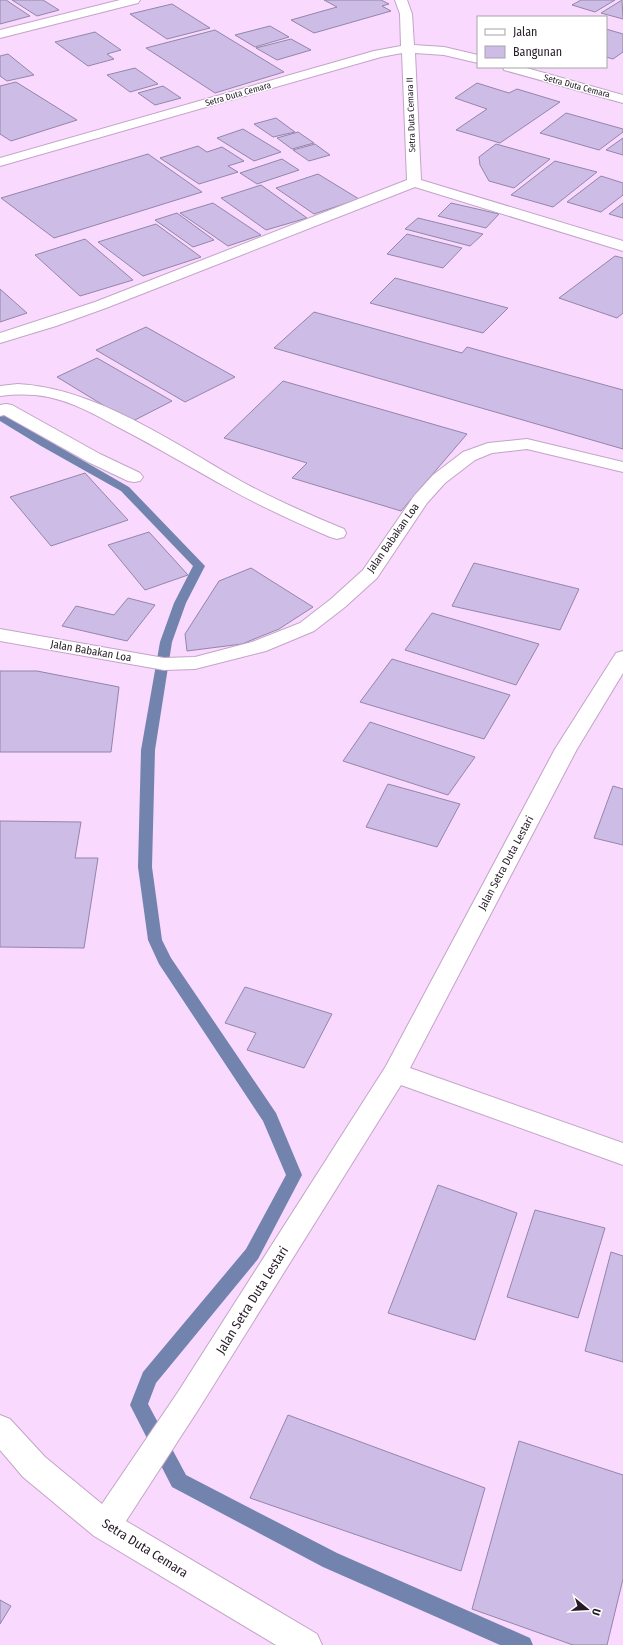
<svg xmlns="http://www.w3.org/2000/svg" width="623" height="1645" font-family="'Fira Sans Condensed',sans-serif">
	<rect width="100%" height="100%" fill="#f9d9fd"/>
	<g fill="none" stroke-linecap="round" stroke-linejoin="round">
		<!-- stream -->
		<path fill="#7284ae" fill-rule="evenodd" d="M0,413L129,487L205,566L186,603L172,642L155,750L152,867L162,940L171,958L276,1113L302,1175L258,1259L156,1383L148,1404L186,1475L337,1553L530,1638L533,1645H500L323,1567L172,1487L130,1405L143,1372L246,1249L286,1175L263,1121L159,964L148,940L138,867L141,750L160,642L174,603L193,566L121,491L41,446L0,421Z"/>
	</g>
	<!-- building -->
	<g fill="#cdbde6" stroke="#9485ab">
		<path d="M0,0H6L30,16L0,24Z"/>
		<path d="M12,0H43L59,10L37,16Z"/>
		<path d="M324,0H381L389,4L382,6L391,11L314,33L291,20L337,7Z"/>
		<path d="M581,0H615L595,12L572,5Z"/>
		<path d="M622,0L623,19L601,13Z"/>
		<path d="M172,4L210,28L167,39L130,14Z"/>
		<path d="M270,26L289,37L255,47L235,35Z"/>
		<path d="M606,29L623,34V52L613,59L606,57Z"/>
		<path d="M215,30L284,72L215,93L146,48Z"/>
		<path d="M95,32L121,50L107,54L114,59L88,66L55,42Z"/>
		<path d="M291,39L311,50L277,60L256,48Z"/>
		<path d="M8,54L34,75L7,81L0,76V56Z"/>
		<path d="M135,68L158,84L130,92L107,75Z"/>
		<path d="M16,82L77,120L11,141L0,134V86Z"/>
		<path d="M477,83L509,93L517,89L560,102L500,143L456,130L487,109L455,98Z"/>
		<path d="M163,86L181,98L155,105L138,93Z"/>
		<path d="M566,113L623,129V132L599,150L540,133Z"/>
		<path d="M276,118L295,132L273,137L254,124Z"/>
		<path d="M243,129L281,152L254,161L217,138Z"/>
		<path d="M298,132L314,143L292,149L277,138Z"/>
		<path d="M623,138V155L606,150Z"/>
		<path d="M315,144L330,155L309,161L293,150Z"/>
		<path d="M496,144L550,159L514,188L489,181L480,165L479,157Z"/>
		<path d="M198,146L207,152L222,147L244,161L228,166L238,172L199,184L160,158Z"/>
		<path d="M148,154L202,192L54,238L1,198Z"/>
		<path d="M282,159L299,170L257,184L240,173Z"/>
		<path d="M555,161L597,172L553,207L511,195Z"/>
		<path d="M318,174L359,199L314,214L276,188Z"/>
		<path d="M601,176L623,183V195L601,212L567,202Z"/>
		<path d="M261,185L307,218L266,230L221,198Z"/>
		<path d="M213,203L261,235L228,246L180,213Z"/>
		<path d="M451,203L499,214L486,228L438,216Z"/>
		<path d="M623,203V218L609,214Z"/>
		<path d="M177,213L214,240L193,247L155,220Z"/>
		<path d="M418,218L483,234L470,246L405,229Z"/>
		<path d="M156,224L201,257L143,276L98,242Z"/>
		<path d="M407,234L462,248L443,268L387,254Z"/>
		<path d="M85,239L133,280L80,296L35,255Z"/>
		<path d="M615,256L623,258V313L617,318L559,298Z"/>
		<path d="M395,278L508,308L483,333L370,303Z"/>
		<path d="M0,289L27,313L0,322Z"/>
		<path d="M314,312L462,353L467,347L623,390V449L274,348Z"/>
		<path d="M146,327L235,377L185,402L96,350Z"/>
		<path d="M97,358L172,401L131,422L57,377Z"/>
		<path d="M283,381L467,434L401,511L292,478L307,463L224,438Z"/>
		<path d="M85,473L128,520L51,546L10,497Z"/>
		<path d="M149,532L188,575L145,590L108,545Z"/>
		<path d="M474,563L579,589L560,630L452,606Z"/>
		<path d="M251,568L313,607L279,629L242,644L187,651L185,634L219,581Z"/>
		<path d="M128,598L155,605L127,641L62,626L76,606L114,615Z"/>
		<path d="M432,613L539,644L516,685L405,650Z"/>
		<path d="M392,659L510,695L484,739L360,702Z"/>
		<path d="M0,671H37L119,687L111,752H0Z"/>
		<path d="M370,722L475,757L448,795L343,761Z"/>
		<path d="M388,784L460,804L437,847L366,827Z"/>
		<path d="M613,786L623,789V845L594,838Z"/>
		<path d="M0,821L81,822L75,858H98L84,948L0,947Z"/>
		<path d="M245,987L332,1014L304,1068L247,1050L256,1033L225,1023Z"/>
		<path d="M438,1185L517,1213L475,1340L388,1313Z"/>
		<path d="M535,1210L605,1228L578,1318L507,1297Z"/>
		<path d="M611,1252L623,1256V1362L585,1351Z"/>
		<path d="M288,1415L485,1488L461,1571L250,1498Z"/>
		<path d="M519,1441L623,1475V1579L607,1645H573L472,1609Z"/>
		<path d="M0,1600L11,1606L0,1624Z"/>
	</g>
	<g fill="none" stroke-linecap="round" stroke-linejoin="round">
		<!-- minor casing -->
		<g stroke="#c3a4c7" stroke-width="2">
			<g id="minor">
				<path d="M120,0H140L138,3L0,38V30Z"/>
				<path d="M395,0H407L412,14L414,45L444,47L478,55V63L444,55L415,53L421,180L623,241V251L415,187L106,308L56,326L0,343V333L95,302L407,180L402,53L381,57L0,166V158L374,51L401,46L400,14Z"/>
				<path d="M503,67H523L623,95V103L504,70Z"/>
				<path d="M18,384C95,388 172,442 239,480C273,499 308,514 344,529L346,533L344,537L337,539L330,537C295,522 260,506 226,487C190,467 155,446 118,427C96,415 73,402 48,397C32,394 16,394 0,396V386Z"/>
				<path d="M6,404L12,405L100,454L140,473L143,477L140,481L134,482L128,481L88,462L4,415L0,416V405Z"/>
				<path d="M527,439L623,462V472L527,449L492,453L475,460L445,483L427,503L377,578L345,607L314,631L266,651L195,669L164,670L0,641V629L164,658L195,657L252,642L300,623L331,599L363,570L414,496L433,475L463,452L488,443Z"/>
				<path d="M623,651V673L577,749L410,1068L623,1143V1165L401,1085L198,1410L126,1521L317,1634L322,1645H276L94,1536L23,1477L0,1450V1415L10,1419L45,1457L102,1504L178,1392L386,1066L555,749L616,653Z"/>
			</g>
		</g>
		<!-- minor -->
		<use href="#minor" fill="#fff" fill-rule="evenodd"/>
	</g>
	<g text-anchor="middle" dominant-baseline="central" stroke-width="3" stroke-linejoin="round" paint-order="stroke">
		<!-- far-street labels -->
		<g font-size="9" fill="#251a26" stroke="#fff">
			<text transform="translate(577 86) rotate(15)">Setra Duta Cemara</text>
			<text transform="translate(238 94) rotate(-16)">Setra Duta Cemara</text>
			<text transform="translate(411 115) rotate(-92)">Setra Duta Cemara II</text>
		</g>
		<!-- street labels -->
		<g font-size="11" fill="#251a26" stroke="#fff">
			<text transform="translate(393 538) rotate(-55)">Jalan Babakan Loa</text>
			<text transform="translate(91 651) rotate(10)">Jalan Babakan Loa</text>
			<text transform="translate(506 863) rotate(-62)">Jalan Setra Duta Lestari</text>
		</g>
		<!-- near-street labels -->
		<g font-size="13" fill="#251a26" stroke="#fff">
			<text transform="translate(252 1300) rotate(-58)">Jalan Setra Duta Lestari</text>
			<text transform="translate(145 1548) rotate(32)">Setra Duta Cemara</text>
		</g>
	</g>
	<!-- legend -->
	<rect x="477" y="16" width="130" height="52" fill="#ffffff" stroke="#a8a3a8"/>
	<rect x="485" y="29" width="20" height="6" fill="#ffffff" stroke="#a8a3a8"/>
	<text x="513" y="36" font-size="12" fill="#251a26">Jalan</text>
	<rect x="485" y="46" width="20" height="12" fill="#cdbde6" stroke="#a8a3a8"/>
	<text x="513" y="56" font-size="12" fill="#251a26">Bangunan</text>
	<!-- north arrow -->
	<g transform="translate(587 1609) rotate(108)" stroke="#ffffff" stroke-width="3" paint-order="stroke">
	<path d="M0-3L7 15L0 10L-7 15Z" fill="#251a26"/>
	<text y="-6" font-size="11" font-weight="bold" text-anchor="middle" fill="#251a26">U</text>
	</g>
</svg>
